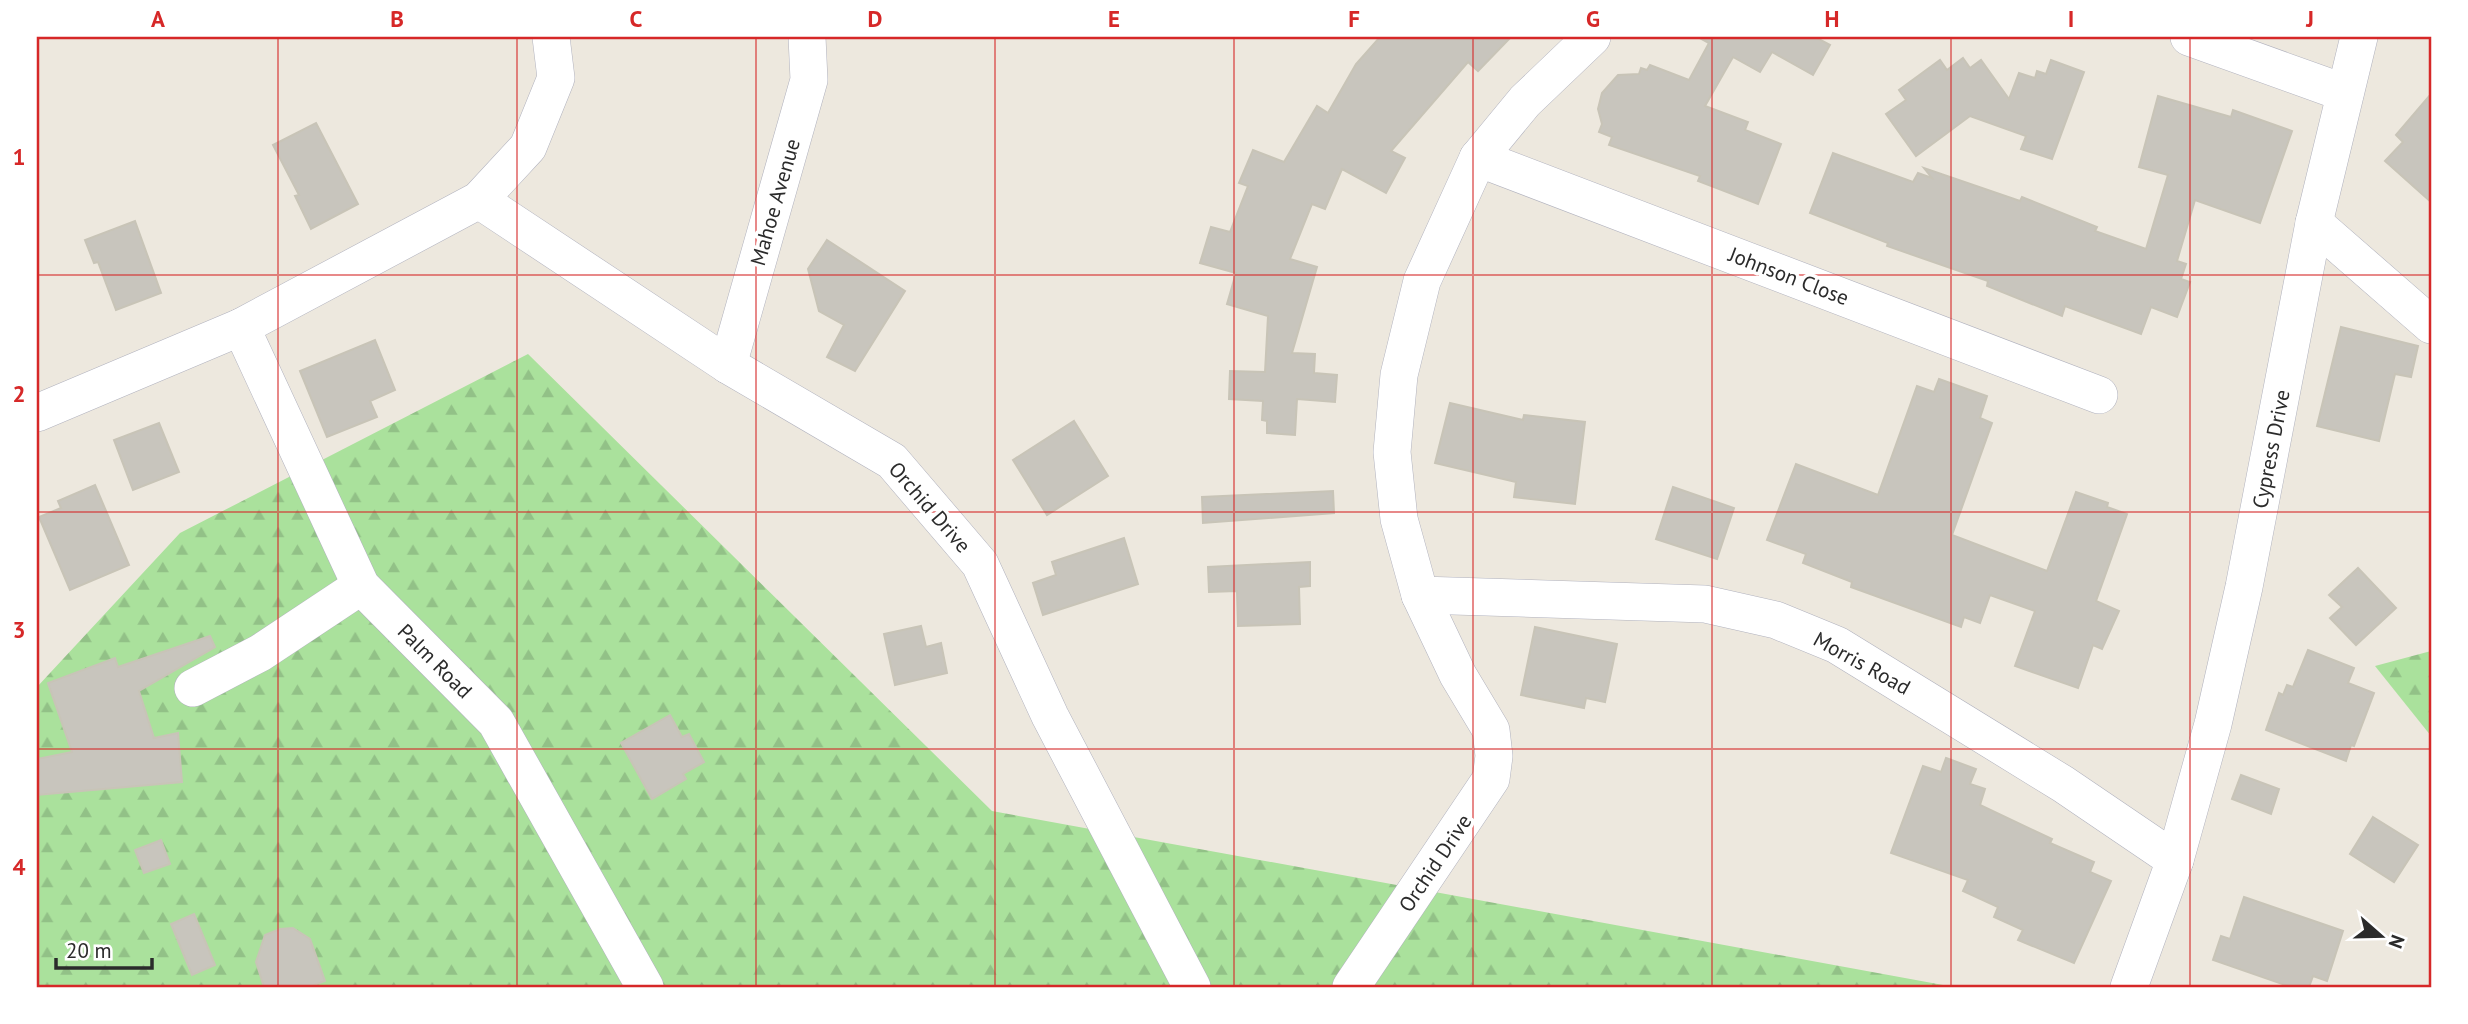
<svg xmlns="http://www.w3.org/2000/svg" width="2468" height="1024" font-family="'PT Sans',sans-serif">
	<defs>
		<pattern id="forest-firs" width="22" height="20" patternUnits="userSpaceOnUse" patternTransform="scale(1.75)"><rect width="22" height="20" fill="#aae19c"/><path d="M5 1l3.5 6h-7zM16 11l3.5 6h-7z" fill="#92c187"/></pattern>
	</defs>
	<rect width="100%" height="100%" fill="#ede8de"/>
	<!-- forest -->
	<g fill="url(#forest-firs)">
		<path d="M528,354L992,811L1954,987H37V687L180,533Z"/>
		<path d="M2431,651V736L2375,666Z"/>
	</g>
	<!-- building -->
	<g fill="#c8c5bd" stroke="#c8c4b7" stroke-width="2">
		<path d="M1380,37H1511L1478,71L1468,62L1391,151L1405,158L1386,193L1342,169L1325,209L1312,204L1290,259L1317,267L1292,353L1315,354L1314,373L1337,375L1335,402L1297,399L1295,435L1267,433V421L1262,420L1263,401L1229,399L1230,371L1265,372L1268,316L1227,304L1236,273L1200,263L1211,227L1230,232L1248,186L1239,183L1253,150L1284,162L1317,106L1328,113L1356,64Z"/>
		<path d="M1698,37H1815L1830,45L1813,75L1772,52L1760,72L1733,57L1705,106L1748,122L1745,130L1781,144L1758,204L1698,181L1700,176L1609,145L1612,137L1599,132L1602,124L1598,109L1602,93L1618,75L1639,74L1641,68L1647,70L1650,65L1689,80L1709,43Z"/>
		<path d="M1963,58L1970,68L1981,60L2009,99L2019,73L2035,78L2037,71L2046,74L2051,60L2084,72L2052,159L2021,149L2026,136L1970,116L1916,156L1886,114L1906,100L1899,90L1940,60L1947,70Z"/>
		<path d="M2431,94V202L2385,161L2403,142L2396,135Z"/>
		<path d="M2158,96L2231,117L2233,110L2292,131L2260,223L2195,200L2177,261L2186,264L2181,279L2190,282L2177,317L2151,307L2141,334L2065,306L2062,316L1987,286L1988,281L1887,246L1888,243L1810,213L1833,153L1913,182L1918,173L1932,178L1924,168L2020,201L2022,197L2097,227L2095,231L2146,249L2168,175L2139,167Z"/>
		<path d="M316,123L358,204L311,229L295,196L299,195L273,145Z"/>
		<path d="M135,221L161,293L116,310L98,262L94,263L85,240Z"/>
		<path d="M827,240L905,291L855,371L827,357L844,325L819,311L808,269Z"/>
		<path d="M2341,327L2418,346L2411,377L2395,374L2379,441L2317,426Z"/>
		<path d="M375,340L395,390L370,401L377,417L327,437L300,371Z"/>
		<path d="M1939,379L1987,396L1980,418L1992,423L1952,535L2047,571L2076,492L2108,503L2107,507L2127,514L2096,601L2119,611L2102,649L2093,645L2078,688L2015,666L2035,611L1990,595L1980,623L1964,617L1961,627L1851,587L1852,582L1803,563L1806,554L1767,540L1796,464L1878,495L1917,386L1934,392Z"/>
		<path d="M1450,403L1523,420L1524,415L1585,422L1575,504L1514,497L1516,482L1435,463Z"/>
		<path d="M1074,421L1108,476L1047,515L1013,460Z"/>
		<path d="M159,423L179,472L133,490L114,440Z"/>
		<path d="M95,485L129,565L70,590L39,517L61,508L58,501Z"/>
		<path d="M1673,487L1734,508L1717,559L1656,539Z"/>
		<path d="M1333,491L1334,513L1203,523L1202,497Z"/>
		<path d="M1124,538L1138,584L1043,615L1033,583L1056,575L1052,562Z"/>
		<path d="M1310,562V586L1299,587L1300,624L1238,626L1237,591L1209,592L1208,567Z"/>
		<path d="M2358,568L2396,608L2356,645L2330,618L2342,607L2329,595Z"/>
		<path d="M921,626L926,647L941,643L947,673L895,685L884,634Z"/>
		<path d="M1535,627L1617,644L1605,702L1586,698L1584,708L1521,695Z"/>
		<path d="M210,636L215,647L139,691L154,738L178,733L182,782L37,795V759L72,752L48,683L115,658L118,667Z"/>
		<path d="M2308,650L2354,668L2348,683L2374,693L2354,746L2351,745L2346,761L2266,730L2279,693L2283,695L2287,685L2293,687Z"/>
		<path d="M670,715L682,737L689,734L704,762L683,774L686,779L652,799L621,743Z"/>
		<path d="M1946,758L1976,769L1970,784L1985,789L1980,805L2052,839L2050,843L2094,862L2090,872L2111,881L2074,963L2018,940L2023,930L1994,917L1998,907L1963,891L1968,880L1891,853L1923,766L1941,772Z"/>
		<path d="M2241,775L2279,789L2271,814L2232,799Z"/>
		<path d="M2373,817L2418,845L2394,882L2350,854Z"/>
		<path d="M161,840L170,864L144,873L135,850Z"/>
		<path d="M2244,897L2343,931L2327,981L2313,976L2309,987H2291L2213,960L2221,936L2230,939Z"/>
		<path d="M194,914L215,965L192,975L171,924Z"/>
		<path d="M293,928L310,939L325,981L309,987H264L256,962L265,935L280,929Z"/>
	</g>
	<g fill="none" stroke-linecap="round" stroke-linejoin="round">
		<!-- street casing -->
		<g stroke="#b1b2be" stroke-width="38">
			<g id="street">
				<path d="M2189,37L2345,93"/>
				<path d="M1478,158L2099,395"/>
				<path d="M479,200L728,365L892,461L980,564L1050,716L1192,987"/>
				<path d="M2314,223L2431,325"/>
				<path d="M241,327L361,586L496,722L645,987"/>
				<path d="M728,365L809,80L807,37"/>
				<path d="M37,413L241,327L479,200L528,147L556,78L551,37"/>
				<path d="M1420,595L1705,604L1776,620L1837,645L2063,784L2175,860"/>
				<path d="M193,688L260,653L361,586"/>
				<path d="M1351,987L1491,779L1494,756L1491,730L1458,675L1420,595L1399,519L1392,452L1399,375L1422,281L1478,158L1525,101L1592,37"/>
				<path d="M2129,987L2175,860L2213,724L2244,587L2314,223L2359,37"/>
			</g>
		</g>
		<!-- street -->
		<use href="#street" stroke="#fff" stroke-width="37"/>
	</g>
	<!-- grid -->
	<path fill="none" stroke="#d62828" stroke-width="2" stroke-opacity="0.55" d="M278,37V987M517,37V987M756,37V987M995,37V987M1234,37V987M1473,37V987M1712,37V987M1951,37V987M2190,37V987M37,275H2431M37,512H2431M37,749H2431"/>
	<g text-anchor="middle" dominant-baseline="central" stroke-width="7" stroke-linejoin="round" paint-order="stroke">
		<!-- street labels -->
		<g font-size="21" fill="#2b2b2b" stroke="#fff">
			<text transform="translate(775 202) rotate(-74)">Mahoe Avenue</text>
			<text transform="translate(1789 276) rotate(21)">Johnson Close</text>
			<text transform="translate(2271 449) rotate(-79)">Cypress Drive</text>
			<text transform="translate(930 507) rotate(49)">Orchid Drive</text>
			<text transform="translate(435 661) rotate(45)">Palm Road</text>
			<text transform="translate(1862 663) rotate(29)">Morris Road</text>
			<text transform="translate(1435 863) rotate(-56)">Orchid Drive</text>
		</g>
	</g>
	<!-- border -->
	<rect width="2468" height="1024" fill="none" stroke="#ffffff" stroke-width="77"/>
	<!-- north arrow -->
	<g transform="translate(2381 936) rotate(110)" stroke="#ffffff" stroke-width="5" paint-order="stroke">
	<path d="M0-5L12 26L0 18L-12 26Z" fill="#2b2b2b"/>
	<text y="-10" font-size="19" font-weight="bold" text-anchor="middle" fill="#2b2b2b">N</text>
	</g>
	<!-- scale -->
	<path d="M56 958v10h96v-10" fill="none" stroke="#2b2b2b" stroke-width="3.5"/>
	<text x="66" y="958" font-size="21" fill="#2b2b2b" stroke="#ffffff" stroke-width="5" paint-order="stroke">20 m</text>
	<rect x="38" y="38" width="2392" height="948" fill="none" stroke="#d62828" stroke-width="2.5"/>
	<g font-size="23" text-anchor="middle" font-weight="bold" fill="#d62828">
		<text x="158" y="27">A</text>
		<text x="397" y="27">B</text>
		<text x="636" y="27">C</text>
		<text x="875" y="27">D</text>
		<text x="1114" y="27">E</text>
		<text x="1354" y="27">F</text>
		<text x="1593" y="27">G</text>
		<text x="1832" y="27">H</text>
		<text x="2071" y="27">I</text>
		<text x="2310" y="27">J</text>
		<text x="19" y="165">1</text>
		<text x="19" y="402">2</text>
		<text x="19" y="638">3</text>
		<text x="19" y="875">4</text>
	</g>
</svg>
